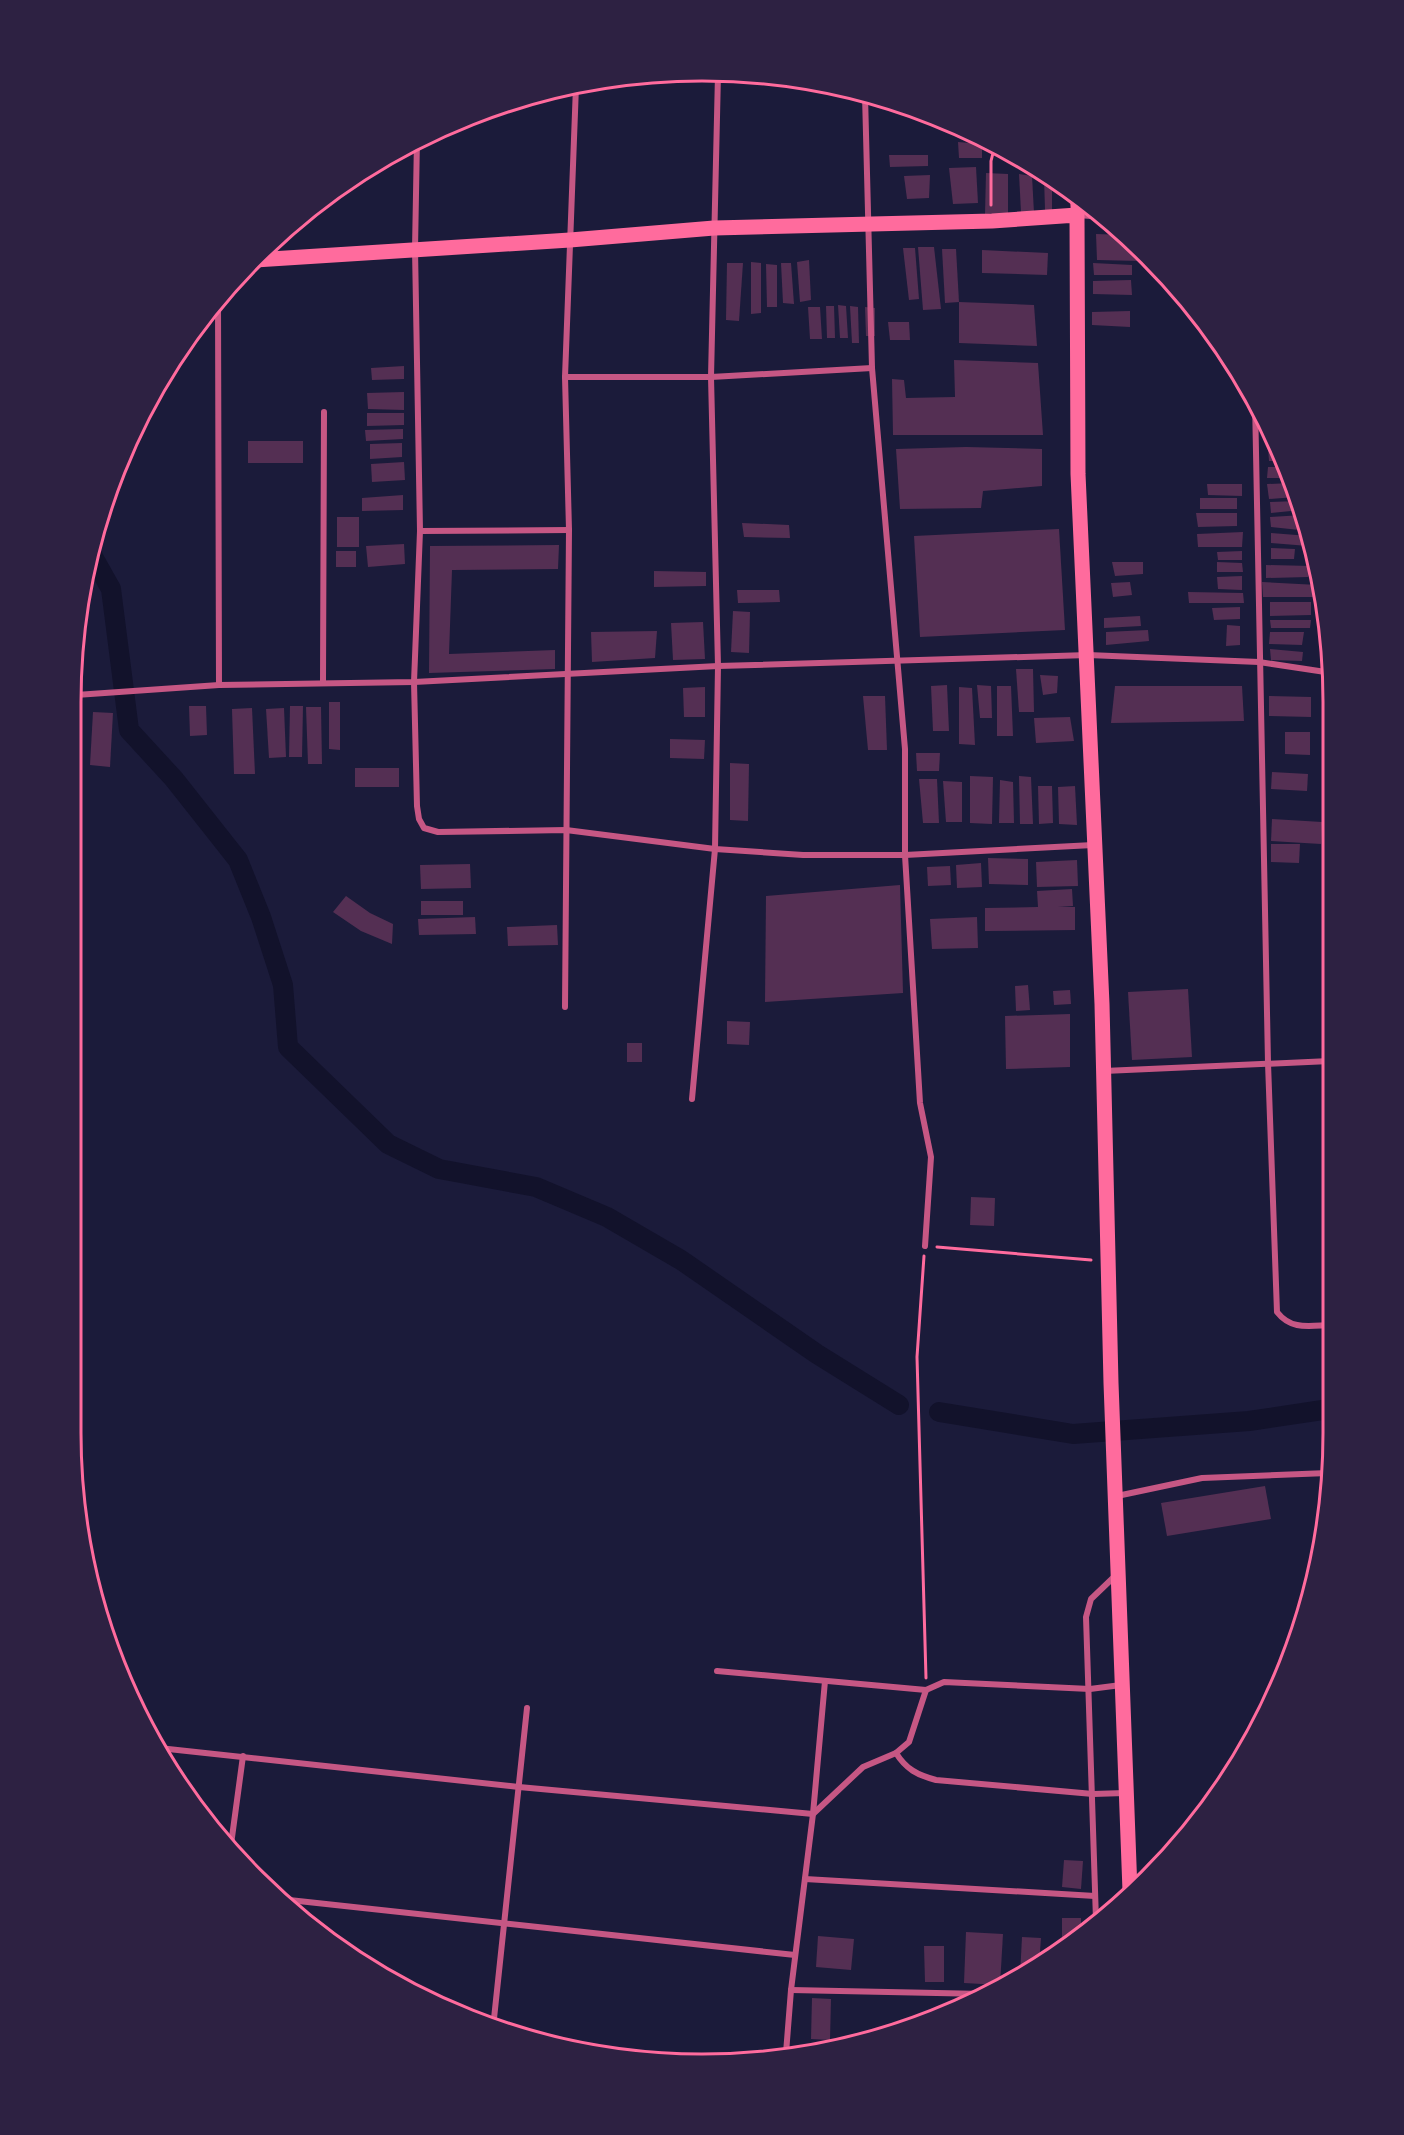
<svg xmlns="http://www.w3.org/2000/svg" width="1404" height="2135" font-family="Raleway,sans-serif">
	<rect width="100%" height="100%" fill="#1b1b3a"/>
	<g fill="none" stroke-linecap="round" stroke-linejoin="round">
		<!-- canal -->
		<g stroke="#12122b" stroke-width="20">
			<path d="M93,557L111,589L129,730L174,779L238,860L261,917L283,985L288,1047L388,1144L439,1169L536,1187L607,1217L681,1260L817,1354L899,1405"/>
			<path d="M939,1412L1073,1434L1249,1421L1329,1409"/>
		</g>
	</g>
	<!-- building -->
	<g fill="#542f53">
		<path d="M958,142L982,144V158H959Z"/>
		<path d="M889,155H928V166L890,167Z"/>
		<path d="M976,167L978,203L953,204L949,168Z"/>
		<path d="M986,173L1008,174V213L985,214Z"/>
		<path d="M1019,174L1032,176L1034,213L1021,212Z"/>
		<path d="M930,175L929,198L907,199L904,176Z"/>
		<path d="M1044,178L1052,180V210H1045Z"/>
		<path d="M1096,234L1126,235L1140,250V261L1097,260Z"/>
		<path d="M918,247H934L941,309L923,310Z"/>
		<path d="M903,248H915L919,299L909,300Z"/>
		<path d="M942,249H956L959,302L945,303Z"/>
		<path d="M982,250L1048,253L1047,275L982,273Z"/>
		<path d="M809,260L811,300L800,302L797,262Z"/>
		<path d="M751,262L761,263V313L751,314Z"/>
		<path d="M727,263H743L739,321L726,320Z"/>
		<path d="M781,263H791L794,304L783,303Z"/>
		<path d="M1093,263L1132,265V275H1094Z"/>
		<path d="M766,264L777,265V307H767Z"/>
		<path d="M1131,280L1132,295L1093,294V281Z"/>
		<path d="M959,302L1034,305L1037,346L959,343Z"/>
		<path d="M838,305L846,306L848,338H840Z"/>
		<path d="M826,306H834L835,338H827Z"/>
		<path d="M850,306L858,307L859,343H852Z"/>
		<path d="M808,307H820L822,339H810Z"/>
		<path d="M865,307L875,308V336H866Z"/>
		<path d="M1130,311V327L1092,325V312Z"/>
		<path d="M888,322H909L910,340H890Z"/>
		<path d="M954,360L1038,363L1043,435H893L892,379L904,380L906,398L955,397Z"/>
		<path d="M404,366V379L372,380L371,368Z"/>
		<path d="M404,392V410L368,409L367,393Z"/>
		<path d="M367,413H404V425L367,426Z"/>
		<path d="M403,429V439L366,441L365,430Z"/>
		<rect x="248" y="441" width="55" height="22"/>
		<path d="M402,443V457L370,459V444Z"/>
		<path d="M966,447L1042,449V486L983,491L981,508L900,509L896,449Z"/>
		<path d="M1268,447H1277L1283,461H1269Z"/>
		<path d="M404,462L405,480L372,482L371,464Z"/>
		<path d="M1268,467H1285L1289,478H1267Z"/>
		<path d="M1291,483L1296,497L1269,499L1267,484Z"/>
		<path d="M1207,484H1242V496L1208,495Z"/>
		<path d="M403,495V510L362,511V498Z"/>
		<rect x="1200" y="498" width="37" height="11"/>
		<path d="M1298,501L1301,510L1271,513L1270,502Z"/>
		<path d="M1196,513H1237V526L1198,527Z"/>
		<path d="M1303,515L1309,531L1271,527L1270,517Z"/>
		<rect x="337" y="517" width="22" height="30"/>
		<path d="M742,523L789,525L790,538L744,537Z"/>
		<path d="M1059,529L1065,630L920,637L914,536Z"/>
		<path d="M1243,532L1242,547H1198L1197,534Z"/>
		<path d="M1271,533L1309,536L1308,546L1271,543Z"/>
		<path d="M404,544L405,564L368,567L366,546Z"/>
		<path d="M559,545L558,569L452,570L449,654L555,650V669L429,673L430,546Z"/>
		<path d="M1271,548L1295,549L1294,559H1271Z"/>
		<rect x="336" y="551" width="20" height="16"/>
		<path d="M1242,551V560H1218L1217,552Z"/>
		<path d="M1112,562H1143V574L1115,576Z"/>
		<path d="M1217,562L1242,563L1243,572H1217Z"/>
		<path d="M1266,565L1311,566L1308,577L1266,578Z"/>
		<path d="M654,571L706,572V586L654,587Z"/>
		<path d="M1242,576V590L1218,589L1217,577Z"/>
		<path d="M1130,582L1132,595L1113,597L1111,583Z"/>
		<path d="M1262,582L1318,585L1317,597H1263Z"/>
		<path d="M737,590H779L780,602L738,603Z"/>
		<path d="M1188,592L1243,593L1244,603H1189Z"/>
		<path d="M1270,602H1311V615L1270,616Z"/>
		<path d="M1240,607V619L1214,620L1212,608Z"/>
		<path d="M733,611L750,612L749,653L731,652Z"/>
		<path d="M1140,616L1141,626L1104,628V618Z"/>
		<path d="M1270,620H1311L1310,628H1271Z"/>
		<path d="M703,622L705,659L673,660L671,623Z"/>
		<path d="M1227,625L1240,626V645L1226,646Z"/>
		<path d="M1148,630L1149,641L1106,645V632Z"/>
		<path d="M657,631L655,658L592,662L591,632Z"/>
		<path d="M1270,632H1304L1302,645L1269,644Z"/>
		<path d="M1270,649L1303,652L1302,661L1271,660Z"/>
		<path d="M1016,669H1033L1034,712H1019Z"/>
		<path d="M1040,675L1058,676L1057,693L1043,695Z"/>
		<path d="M947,685L949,731H933L931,686Z"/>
		<path d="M977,685L991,686L992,718H980Z"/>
		<path d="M997,686H1011L1013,736H997Z"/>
		<path d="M1115,686H1242L1244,721L1111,723Z"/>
		<path d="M705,687V717H684L683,688Z"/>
		<path d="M959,687L972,688L975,745L959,744Z"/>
		<path d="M863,696H885L887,750H868Z"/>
		<path d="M1269,696L1311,697V717L1269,716Z"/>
		<path d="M329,702H340V750L329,749Z"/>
		<path d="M189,706H206L207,735L190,736Z"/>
		<path d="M290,706H303L302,757H289Z"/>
		<path d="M306,707H321L322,764H308Z"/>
		<path d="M252,708L255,774H234L232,709Z"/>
		<path d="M284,708L286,757L269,758L266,709Z"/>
		<path d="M93,712L113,713L110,767L90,765Z"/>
		<path d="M1070,717L1074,741L1036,743L1034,718Z"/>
		<path d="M1285,732H1310V755L1285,754Z"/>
		<path d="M670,739L705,740L704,759L670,758Z"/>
		<path d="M916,753H940L939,771H917Z"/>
		<path d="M730,763L749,764L748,821L730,820Z"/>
		<rect x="355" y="768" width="44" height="19"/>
		<path d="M1272,772L1308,774L1307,791L1271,789Z"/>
		<path d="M970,776L993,777L992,824L970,823Z"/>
		<path d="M1019,776L1031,777L1033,824H1020Z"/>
		<path d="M919,779H937L939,823H923Z"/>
		<path d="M1000,780L1013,782L1014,823H999Z"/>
		<path d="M943,781L962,782V822H946Z"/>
		<path d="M1038,786H1052L1053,823L1039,824Z"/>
		<path d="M1075,786L1077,825L1059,824L1058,787Z"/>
		<path d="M1272,819L1322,822L1321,844L1271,841Z"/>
		<path d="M1271,844H1300L1299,863L1271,862Z"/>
		<path d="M988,858L1028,859V885L989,884Z"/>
		<path d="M1077,860L1078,886L1037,887L1036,862Z"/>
		<path d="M981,863L982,887L957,888L956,865Z"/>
		<path d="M470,864L471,888L421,889L420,865Z"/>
		<path d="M950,866L951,885L928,886L927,867Z"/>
		<path d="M900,885L903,993L765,1002L766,896Z"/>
		<path d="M1072,889L1073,906L1058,907H1075V930L985,931V908L1038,907L1037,891Z"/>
		<path d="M346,896L370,913L393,924L392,944L361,931L333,912Z"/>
		<rect x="421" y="901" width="42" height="14"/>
		<path d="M475,917L476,934L419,935L418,919Z"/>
		<path d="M977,917L978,948L932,949L930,919Z"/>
		<path d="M557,925L558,945L508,946L507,927Z"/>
		<path d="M1028,985L1030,1010L1016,1011L1015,986Z"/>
		<path d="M1188,989L1192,1057L1132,1060L1128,992Z"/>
		<path d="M1070,990L1071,1004L1054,1005L1053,991Z"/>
		<path d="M1070,1014V1067L1006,1069L1005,1016Z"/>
		<path d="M727,1021L750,1022L749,1045L727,1044Z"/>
		<rect x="627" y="1043" width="15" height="19"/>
		<path d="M971,1197L995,1198L994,1226L970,1225Z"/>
		<path d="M1265,1486L1271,1519L1167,1536L1161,1503Z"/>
		<path d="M1064,1860L1083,1861L1081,1889L1062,1887Z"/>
		<path d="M1062,1918H1081V1933L1077,1937H1062Z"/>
		<path d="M966,1932L1003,1934L1000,1985L964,1983Z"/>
		<path d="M818,1936L854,1939L851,1970L816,1967Z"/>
		<path d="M1022,1937L1041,1938L1039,1965L1020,1976Z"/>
		<path d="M924,1946H944V1982H925Z"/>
		<path d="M812,1998L831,1999L830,2040L811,2039Z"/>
	</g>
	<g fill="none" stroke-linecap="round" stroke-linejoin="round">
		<!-- path -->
		<g stroke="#ff6b9d" stroke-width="3">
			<path d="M991,205V161L995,145"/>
			<path d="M937,1247L1091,1260"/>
			<path d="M924,1256L917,1357L926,1678"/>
		</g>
		<!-- minor -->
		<g stroke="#c65784" stroke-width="6">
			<path d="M865,95L872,368L905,749V855L920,1103L931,1157L925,1246"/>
			<path d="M417,139L415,249L420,531L414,682L417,806L419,819L424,828L438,832L566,830L715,849L803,855H905L1093,845"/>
			<path d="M1078,215L1104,217"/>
			<path d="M218,299L219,685"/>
			<path d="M565,377H711L872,368"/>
			<path d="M1255,401L1268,1063L1277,1312C1291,1330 1308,1326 1329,1325"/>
			<path d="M420,531L569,530"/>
			<path d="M323,683L324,412"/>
			<path d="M76,695L219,685L414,682L718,666L1088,655L1259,662L1332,673"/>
			<path d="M565,1007L569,530L565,377L576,86"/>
			<path d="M1104,1071L1330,1061"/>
			<path d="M692,1099L715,849L718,666L711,377L718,74"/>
			<path d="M1117,1496L1202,1478L1328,1473"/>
			<path d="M717,1671L926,1690L944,1682L1090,1689L1121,1685"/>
			<path d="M159,1748L519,1787L813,1814L825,1681"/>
			<path d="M896,1753C906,1769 917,1775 936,1780L1093,1794L1125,1793"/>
			<path d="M230,1852L243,1756"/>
			<path d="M1130,1878H1145"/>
			<path d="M805,1879L1095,1896"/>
			<path d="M280,1899L795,1955"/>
			<path d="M1096,1920L1086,1617L1091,1599L1115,1576"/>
			<path d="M791,1990L985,1994"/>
			<path d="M493,2028L527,1708"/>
			<path d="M786,2053L791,1990L813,1814L863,1767L896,1753L909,1742L926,1690"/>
		</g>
		<!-- secondary -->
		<path stroke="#ff6b9d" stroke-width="12" d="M1076,197L1077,215"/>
		<!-- primary -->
		<path stroke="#ff6b9d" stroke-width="15" d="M255,260L570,240L714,228L992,221L1077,215L1078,474L1102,1004L1111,1383L1130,1891"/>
	</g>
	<!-- crop -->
	<path d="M0 0H1404V2135H0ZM702 81H702A621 621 0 0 1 1323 702V1433A621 621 0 0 1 702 2054H702A621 621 0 0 1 81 1433V702A621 621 0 0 1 702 81Z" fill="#2d2142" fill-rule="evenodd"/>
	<path fill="none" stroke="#ff6b9d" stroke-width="3" d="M702 81H702A621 621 0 0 1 1323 702V1433A621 621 0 0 1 702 2054H702A621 621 0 0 1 81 1433V702A621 621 0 0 1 702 81Z"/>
</svg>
